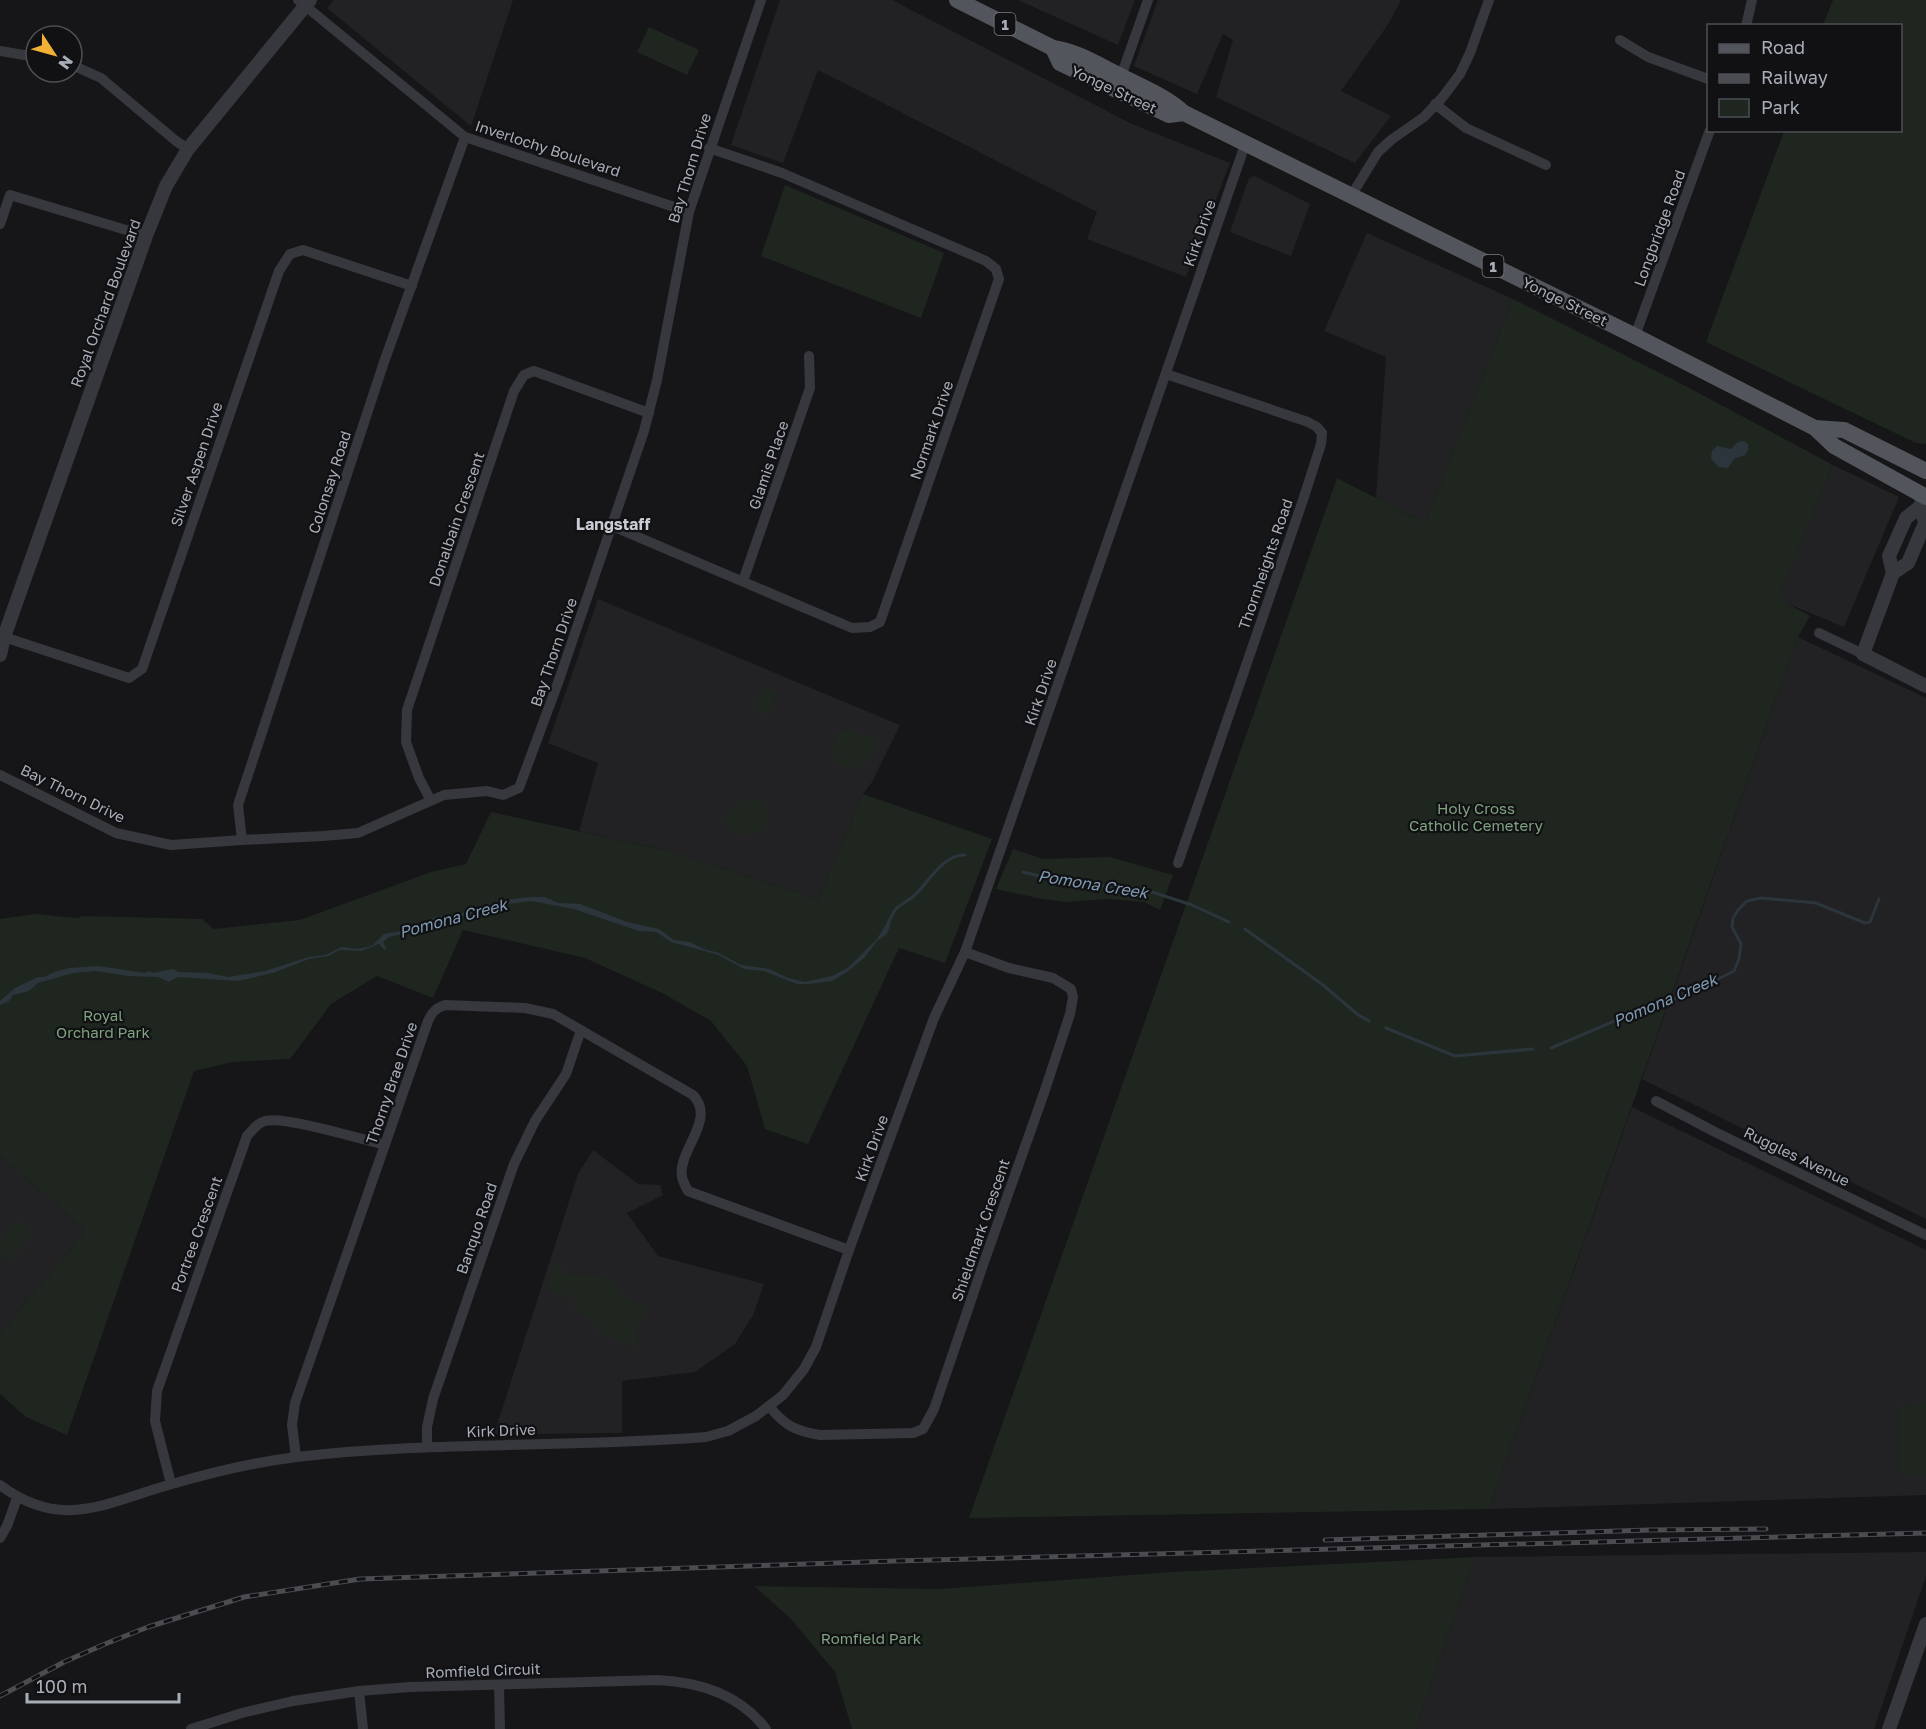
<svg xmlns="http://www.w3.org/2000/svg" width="1926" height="1729" font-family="'Golos Text',sans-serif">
	<rect width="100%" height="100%" fill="#161618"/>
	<!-- built -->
	<g fill="#222225">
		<path d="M334,0H513L471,126L327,8Z"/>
		<path d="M780,0H892L1132,124L1230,163L1186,277L1087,239L1097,212L818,70L783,163L731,145Z"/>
		<path d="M1018,0H1135L1118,45Z"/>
		<path d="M1158,0H1401L1389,23L1341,91L1391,116L1355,163L1216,97L1233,40L1223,34L1197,94L1134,66Z"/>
		<path d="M1255,176L1310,204L1291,256L1230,232L1249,178Z"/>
		<path d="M1367,233L1513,299L1425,523L1376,498L1386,357L1324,331Z"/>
		<path d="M1833,465L1899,497L1844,627L1777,599Z"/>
		<path d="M598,599L900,725L872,782L863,794L818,899L665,850L579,831L598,763L548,743Z"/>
		<path d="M1798,637L1926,698V1219L1642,1079Z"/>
		<path d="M1632,1107L1926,1250V1495L1489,1509Z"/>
		<path d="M593,1150L638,1184L660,1185L663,1195L627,1213L658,1256L764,1284L753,1315L735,1344L695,1372L622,1381V1433L494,1434L578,1174Z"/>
		<path d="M0,1155L86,1231L0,1333Z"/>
		<path d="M1926,1552V1576L1874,1729H1416L1475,1557Z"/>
	</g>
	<!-- green -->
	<g fill="#1e261f">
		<path d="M1833,0H1926V444L1916,443L1706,342L1784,131L1900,130V26L1823,25Z"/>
		<path d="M649,27L699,50L687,75L637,52Z"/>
		<path d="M785,185L944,253L921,318L761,256Z"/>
		<path d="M1513,299L1678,382L1833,465L1778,598L1810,616L1798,637L1489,1509L969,1518L1337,478L1425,523Z"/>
		<path d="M762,687L777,693L768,715L753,709Z"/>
		<path d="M853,730L868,738L872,732L877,745L867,761L852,770L837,764L830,750L838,733Z"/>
		<path d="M863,794L992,839L945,963L899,948L808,1144L765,1129L747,1066L711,1021L662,993L585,958L463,930L433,998L377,976L331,1004L290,1059L232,1062L194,1071L67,1435L26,1417L0,1394V1333L86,1231L0,1155V919L36,914L76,918L83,916L202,919L214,929L300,920L431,872L466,864L491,812L665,850L818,899Z"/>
		<path d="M748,798L762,801L769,812L770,821C761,835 755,836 740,832L736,836L723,820L729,811L732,812L737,802Z"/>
		<path d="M1013,849L1043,859L1110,857L1173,875L1160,910L1144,902L1108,899L1065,902L1042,899L996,889Z"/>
		<path d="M18,1220L33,1233L11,1261L0,1252V1243Z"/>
		<path d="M555,1264L569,1275L600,1276L610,1280L627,1299L646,1308L636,1332L639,1348L599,1333V1328L589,1324L591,1317L573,1309L576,1300L547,1288Z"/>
		<path d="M1926,1401V1476L1901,1473L1899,1461L1901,1405L1907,1408Z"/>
		<path d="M1475,1557L1416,1729H852L835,1672L790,1618L754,1586L939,1589L1172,1572Z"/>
	</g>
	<!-- water -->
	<g fill="#2c353c">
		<path d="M1744,441L1748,444V450L1745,455L1734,459L1728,468L1718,467L1711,458L1712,451L1717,446L1731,449L1738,442Z"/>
		<path d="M529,897H545L558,903L580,904L627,922L659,929L674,940L690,942L704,949L719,953L741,965L769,969L788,978L805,982L832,976L849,967L877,939L888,921L891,923L887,934L877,941L864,958L847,972L832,981L809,984H797L764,971L744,969L719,955L671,942L656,932L639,931L574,909L531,901L494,906L482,912L444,921L438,925L429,924L417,931L389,937L383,942L386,948L385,950L379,944L361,951L339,950L329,956L309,959L273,973L238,981L178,977L169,982L158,977L129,976L95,971L73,973L38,983L29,991L13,995L9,1001L0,1005V1001L15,988L38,977H44L54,972L69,968L99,966L145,973L149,971L153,973L173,969L179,972L209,973L228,977L265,971L309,957L325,955L342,947L356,949L368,947L374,944L384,934L407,930L435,917L480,910L489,904L498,901Z"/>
	</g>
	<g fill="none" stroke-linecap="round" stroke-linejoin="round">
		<!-- stream -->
		<g stroke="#2c353c" stroke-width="3">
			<path d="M1023,872L1064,882L1081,881L1108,887L1140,888L1192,905L1229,922"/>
			<path d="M888,923C891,918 893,911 898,907C903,903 909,900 914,896C928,883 943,854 965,855"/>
			<path d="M1245,929L1323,985L1357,1014L1369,1021"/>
			<path d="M1386,1028L1455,1056L1533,1049"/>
			<path d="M1551,1048L1631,1014L1679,997L1694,986L1716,980L1734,971L1739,959L1741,944L1732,927L1733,918L1738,910L1747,901L1761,898L1816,903L1865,923L1870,922L1879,899"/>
		</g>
		<!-- minor -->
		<g stroke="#37383d" stroke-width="10">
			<path d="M298,0L465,137L689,212"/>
			<path d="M1746,26L1752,0"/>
			<path d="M1620,40L1648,57L1708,79"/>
			<path d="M0,51L36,57"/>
			<path d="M72,65L101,78L176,141L188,149"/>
			<path d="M1119,82L1148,0"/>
			<path d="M1435,104L1466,128L1546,165"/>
			<path d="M1351,196L1378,152L1391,140L1424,117L1442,98L1460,74L1470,53L1489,0"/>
			<path d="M0,224L10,195L146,236"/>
			<path d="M1635,336L1710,130"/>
			<path d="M1166,374L1308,422L1317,427L1322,433L1321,444L1303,500L1178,863"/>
			<path d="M612,526L852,628L870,627L880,622L999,279L996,269L986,261L782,173L709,148"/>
			<path d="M743,581L810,388L809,356"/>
			<path d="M1819,633L1863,654"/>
			<path d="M4,637L129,678L142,669L279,271L290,254L303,250L412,286"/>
			<path d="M0,775L116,833L171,845L242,840L323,836L358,833L444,795L487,791L503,795L519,788L559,680L644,431L657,380L689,212L761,0"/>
			<path d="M430,799L419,778L406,742L407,710L514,391L524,375L534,371L649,413"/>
			<path d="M242,840L238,805L384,362L465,137"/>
			<path d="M1656,1101L1715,1132L1926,1235"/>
			<path d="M769,1406C784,1425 795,1431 820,1435L913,1433L923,1429L934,1409L983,1265L1044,1093L1070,1014L1073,997L1071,989L1053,978L1009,968L965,952"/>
			<path d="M427,1447V1427L433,1399L514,1164L535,1121L566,1074L581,1030"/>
			<path d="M296,1457L292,1425L295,1403L428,1021C432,1012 436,1008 445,1005L525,1008L553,1014L693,1095C717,1120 677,1151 682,1177C683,1182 686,1187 688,1191L849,1250"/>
			<path d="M171,1484L155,1421L157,1391L247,1136C253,1130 257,1123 265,1121C285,1116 361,1139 385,1145"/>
			<path d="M0,1485C63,1532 106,1502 172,1484C213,1472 255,1462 297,1457C432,1441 570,1448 706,1437L728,1431L756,1416L783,1395L804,1369L816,1347L849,1250L934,1018L965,952L1246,142"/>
			<path d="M0,1538L7,1526L17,1498"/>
			<path d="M499,1685L500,1729"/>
			<path d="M359,1691L363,1729"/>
			<path d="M191,1729L242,1713L293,1701L359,1691L410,1687L658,1680C699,1682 740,1695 766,1729"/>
		</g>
		<!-- tertiary -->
		<g stroke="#37383d" stroke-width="14">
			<path d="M1921,506L1906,518L1889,556L1893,573L1863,654L1926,686"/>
			<path d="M1893,573L1908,563L1925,523L1921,506L1922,500"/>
			<path d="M0,655L4,637L146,236L166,186L188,149L310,0"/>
			<path d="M1889,1729L1926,1624"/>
		</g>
		<!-- primary -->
		<g stroke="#53555c" stroke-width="16">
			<path d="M957,0L1053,48C1077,51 1100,66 1123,77C1144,88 1167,97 1184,113L1635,336L1815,428L1834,446L1926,497"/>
			<path d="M1053,48L1060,63L1169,115L1184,113"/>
			<path d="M1815,428L1844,430L1926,471"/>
		</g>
		<!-- rail casing -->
		<g stroke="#4a4c52" stroke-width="5">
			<g id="rail">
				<path d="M1325,1540L1650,1530L1766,1529"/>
				<path d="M0,1696L64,1662L105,1644L148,1627L244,1597L360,1579L895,1561L1926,1533"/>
			</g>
		</g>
		<!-- rail -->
		<use href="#rail" stroke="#111113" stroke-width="3" stroke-dasharray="9" stroke-linecap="butt"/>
	</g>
	<g text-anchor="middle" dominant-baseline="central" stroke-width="4.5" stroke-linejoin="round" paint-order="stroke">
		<!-- shield labels -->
		<g fill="#111113" stroke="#7b7e86" stroke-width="1.5">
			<rect x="994.5" y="13" width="21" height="22" rx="4.5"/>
			<rect x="1482.5" y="255" width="21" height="22" rx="4.5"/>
		</g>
		<g font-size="14" font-weight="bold" fill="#a8adb8">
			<text x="1005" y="24">1</text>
			<text x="1493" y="266">1</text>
		</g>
		<!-- street labels -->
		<g font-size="15" fill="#a8adb8" stroke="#111113">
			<text transform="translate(1114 89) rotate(25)">Yonge Street</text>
			<text transform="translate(548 148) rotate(18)">Inverlochy Boulevard</text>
			<text transform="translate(689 168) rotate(-73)">Bay Thorn Drive</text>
			<text transform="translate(1659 228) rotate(-70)">Longbridge Road</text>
			<text transform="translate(1199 233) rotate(-71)">Kirk Drive</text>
			<text transform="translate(1565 301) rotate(26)">Yonge Street</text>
			<text transform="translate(105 303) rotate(-70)">Royal Orchard Boulevard</text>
			<text transform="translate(931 430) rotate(-71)">Normark Drive</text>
			<text transform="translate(196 464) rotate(-71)">Silver Aspen Drive</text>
			<text transform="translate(768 465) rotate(-71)">Glamis Place</text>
			<text transform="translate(329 482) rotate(-72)">Colonsay Road</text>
			<text transform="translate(456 519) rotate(-71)">Donalbain Crescent</text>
			<text transform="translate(1265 564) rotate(-71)">Thornheights Road</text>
			<text transform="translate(553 652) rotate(-71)">Bay Thorn Drive</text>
			<text transform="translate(1040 692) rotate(-71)">Kirk Drive</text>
			<text transform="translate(73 793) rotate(26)">Bay Thorn Drive</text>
			<text transform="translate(391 1083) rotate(-71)">Thorny Brae Drive</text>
			<text transform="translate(871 1148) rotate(-70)">Kirk Drive</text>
			<text transform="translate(1797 1156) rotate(26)">Ruggles Avenue</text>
			<text transform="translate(476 1228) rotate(-71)">Banquo Road</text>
			<text transform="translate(980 1230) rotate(-71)">Shieldmark Crescent</text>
			<text transform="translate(196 1234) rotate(-70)">Portree Crescent</text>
			<text transform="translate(501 1430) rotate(-2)">Kirk Drive</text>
			<text transform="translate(483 1670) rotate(-2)">Romfield Circuit</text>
		</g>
		<!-- park labels -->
		<g font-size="15" fill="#7fa381" stroke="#111113">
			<text x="1476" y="808">Holy Cross<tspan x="1476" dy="17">Catholic Cemetery</tspan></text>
			<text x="103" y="1015">Royal<tspan x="103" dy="17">Orchard Park</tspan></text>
			<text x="871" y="1638">Romfield Park</text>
		</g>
		<!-- neighbourhood labels -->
		<g font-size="16" font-weight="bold" fill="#c9ccd4" stroke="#111113">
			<text x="613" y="524">Langstaff</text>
		</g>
		<!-- water labels -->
		<g font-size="16" font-style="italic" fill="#7f9bb3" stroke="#111113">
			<text transform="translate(1093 884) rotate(9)">Pomona Creek</text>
			<text transform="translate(453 918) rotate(-15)">Pomona Creek</text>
			<text transform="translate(1665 1000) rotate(-23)">Pomona Creek</text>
		</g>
	</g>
	<!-- legend -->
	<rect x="1707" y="24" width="195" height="108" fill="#111113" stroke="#4d4f55" stroke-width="1.5"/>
	<rect x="1719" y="44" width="30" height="9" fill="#53555c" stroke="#4d4f55" stroke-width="1.5"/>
	<text x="1761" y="54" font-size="18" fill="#a8adb8">Road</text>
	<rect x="1719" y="74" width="30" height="9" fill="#4a4c52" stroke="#4d4f55" stroke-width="1.5"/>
	<text x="1761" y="84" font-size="18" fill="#a8adb8">Railway</text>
	<rect x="1719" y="99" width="30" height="18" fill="#1e261f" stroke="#4d4f55" stroke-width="1.5"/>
	<text x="1761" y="114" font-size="18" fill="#a8adb8">Park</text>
	<!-- north arrow -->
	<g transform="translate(54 54) rotate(126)"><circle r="28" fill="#111113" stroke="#4d4f55" stroke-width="1.5"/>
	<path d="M0-4.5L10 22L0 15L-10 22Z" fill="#f2b134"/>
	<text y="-9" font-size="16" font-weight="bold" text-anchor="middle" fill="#a8adb8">N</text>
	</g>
	<!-- scale -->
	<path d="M27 1693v9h152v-9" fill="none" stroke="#a8adb8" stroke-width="3"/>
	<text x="36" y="1693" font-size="18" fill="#a8adb8" stroke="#111113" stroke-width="4.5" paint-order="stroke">100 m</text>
</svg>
